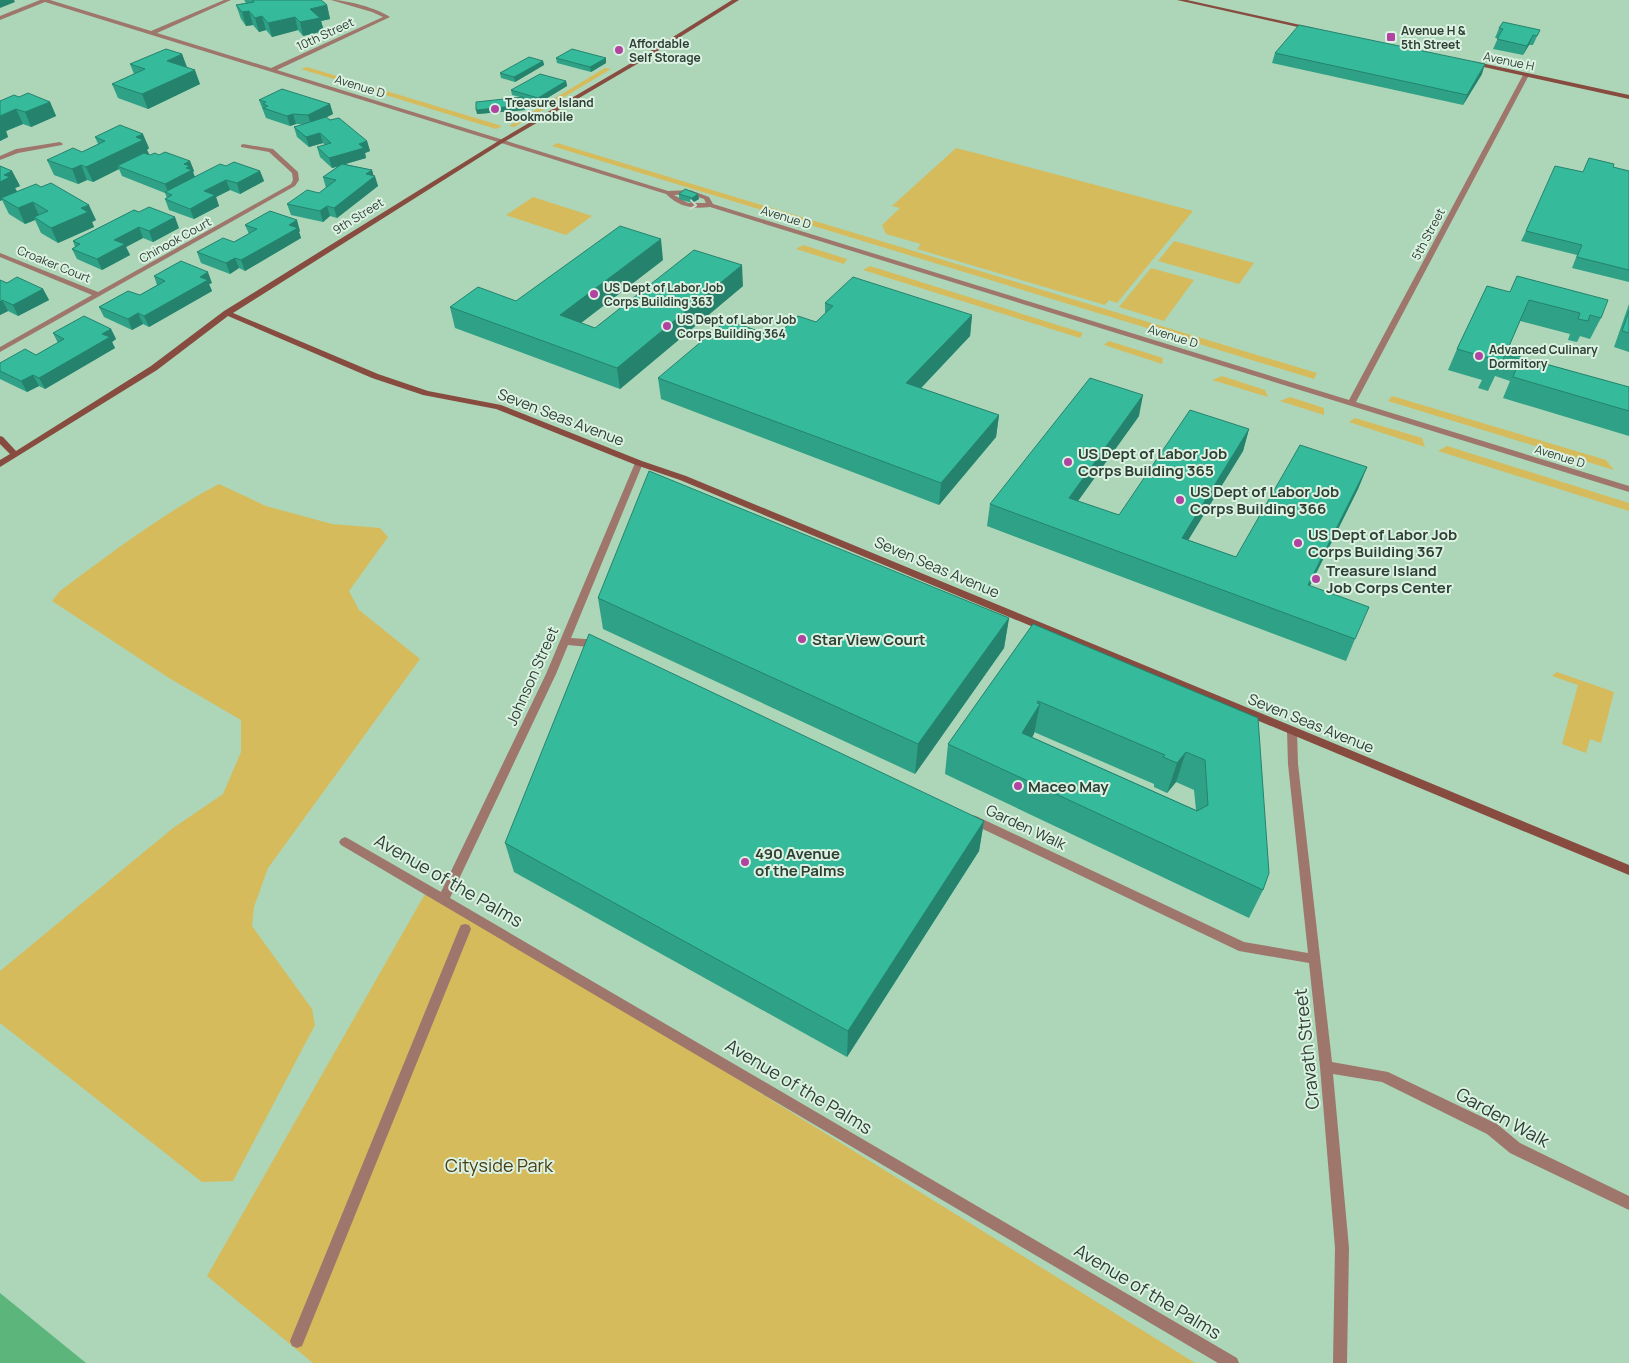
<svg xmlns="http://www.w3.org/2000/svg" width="1629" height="1363" font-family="Manrope,sans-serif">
	<rect width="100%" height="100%" fill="#acd6b7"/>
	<!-- green -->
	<g fill="#d6bb5d">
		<path d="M307,67L502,126L496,129L301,69Z"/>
		<path d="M605,68L611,69L514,127L509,126Z"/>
		<path d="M557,143L1317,373L1314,379L552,146Z"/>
		<path d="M956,148L983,155L1193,211L1117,303L1109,300L1105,305L917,249L921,244L886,234L882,225L900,208L892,206Z"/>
		<path d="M533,197L592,216L566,235L506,215Z"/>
		<path d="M1174,241L1254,263L1239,284L1158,261Z"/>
		<path d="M803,245L847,259L844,264L796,249Z"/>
		<path d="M870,266L1083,333L1080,338L863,270Z"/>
		<path d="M1151,268L1194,280L1164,321L1119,307Z"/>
		<path d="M1109,341L1163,358L1162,364L1104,345Z"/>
		<path d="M1222,376L1265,390L1268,397L1212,380Z"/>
		<path d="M1392,396L1606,460L1614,470L1388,401Z"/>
		<path d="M1290,397L1324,408V415L1280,401Z"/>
		<path d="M1355,418L1422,438L1425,447L1349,422Z"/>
		<path d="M1447,446L1629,503V511L1438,451Z"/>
		<path d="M219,484L266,506L332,524L380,528L388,537L349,591L359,610L420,659L268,868L254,907L252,926L312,1009L315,1025L233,1181L202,1182L0,1023V971L173,828L223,794L241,752V720L169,678L52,601L60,591C111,553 162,514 219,484Z"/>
		<path d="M1557,672L1614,692L1601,743L1590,739L1586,753L1562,744L1578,685L1552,676Z"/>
		<path d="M429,887L1195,1363H313L207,1276Z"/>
	</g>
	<!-- water -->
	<path fill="#5cb67c" d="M0,1223L176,1363H0Z"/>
	<!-- pier -->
	<path fill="#acd6b7" d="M0,1221L177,1361L178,1363H86L0,1293Z"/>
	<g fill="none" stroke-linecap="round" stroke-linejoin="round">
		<!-- street -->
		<g fill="#9f766c" fill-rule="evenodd">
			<path d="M40,0H50L151,31L224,0H231L157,33L271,68L383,17L372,12L331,0C348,0 376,8 390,17L277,70L668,191L690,190L709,197L713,204L1349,400L1523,75L1528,74L1529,75L1356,402L1629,486V492L710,207C692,209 679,207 666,194L45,2L0,20V16ZM689,194L704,199L706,203H688L674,195Z"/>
			<path d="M60,142L63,144L62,145L18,153L0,160V156L16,149Z"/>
			<path d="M243,144L273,149L298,172L299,180L295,186L0,352V347L92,295L0,257V253L98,292L291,184L293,180L292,173L269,152L241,147V145Z"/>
			<path d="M639,460L643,463L571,638L599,640L604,644L599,648L568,645L556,674L450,898L1237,1358L1239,1363H1218L341,845L339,842L341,839L345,837L349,839L441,892L546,674L635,463Z"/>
			<path d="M1292,727L1296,728L1297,731L1298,764L1332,1062L1388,1072L1497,1124L1520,1143L1629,1196V1210L1510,1153L1487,1134L1382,1082L1333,1074L1349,1248L1347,1363H1333L1335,1248L1320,1067L1309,963L1239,951L968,822L967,819L968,816L972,815L976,816L1244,942L1308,953L1288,764L1287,731L1288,728Z"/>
			<path d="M465,924L469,925L471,929L302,1346L297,1348L292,1346L290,1341L459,929L461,925Z"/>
		</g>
		<!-- secondary -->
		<g fill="#874c3f" fill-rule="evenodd">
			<path d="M732,0H739L637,64L504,142L233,313L378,374L428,391L501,405L642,461L686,476L1629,865V875L680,480L636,465L496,409L423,395L372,378L228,316L157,370L0,467V460L10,454L0,444V436L3,437L16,451L151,366L224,311L500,140L633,62Z"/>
			<path d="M1177,0H1187L1314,28L1311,30Z"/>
			<path d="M1472,61L1629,95V99L1470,64V62Z"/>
		</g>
	</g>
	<!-- wall -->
	<g fill="#2ea186" fill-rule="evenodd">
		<path d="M244,0H321L327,5L330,19L321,21L324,31L303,36L298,30L272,37L266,30L259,32L253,25L246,26L241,19L236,5L246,3Z"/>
		<path d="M1499,28L1540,30L1533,45H1529L1523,55L1493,49L1498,38H1495Z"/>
		<path d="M1275,53L1482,74L1463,105L1272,63Z"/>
		<path d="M182,54L187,67L200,84L148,109L118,98L112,84L134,74L130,64Z"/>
		<path d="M556,58H606V63L591,72L557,63Z"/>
		<path d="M543,61L544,65L515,82L501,78L500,73Z"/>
		<path d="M566,81L567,86L539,103L523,98L525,110L477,114L520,97L512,95L511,90Z"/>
		<path d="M19,97L50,102L56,116L31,127L23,124L6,131L8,137L0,141V101Z"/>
		<path d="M259,100L330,104L333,114L325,118L367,141L370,151L365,153L366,158L345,164L372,170L373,175L378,186L337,218L330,216L323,222L291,215L287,204L319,193L326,188L323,177L337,167L332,168L320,157L317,147L325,145L323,143L309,147L297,137L294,127L303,124H296L290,126L266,118Z"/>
		<path d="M95,137L149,148L147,150L149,154L148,155H159L190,161L194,171L193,172L195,177L226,166L260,171L264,181L240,194L230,190L216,197L219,206L194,219L169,210L165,199L167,198L165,193L122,176L119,169L93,182L87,180L78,184L54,175L47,160L82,152L98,144Z"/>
		<path d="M0,166L12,171L20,186L15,188L17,192L96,220L92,222L94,227L58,243L41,233L35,220L25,224L9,214L2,200L0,201Z"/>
		<path d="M1613,167L1629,171V282L1572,268L1577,255L1521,241L1526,231L1583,172Z"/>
		<path d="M679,194L699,199L692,203L679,199Z"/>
		<path d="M134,210L179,228L153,242L143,238L126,247L130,255L102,270L77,259L72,249L75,247L73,241Z"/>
		<path d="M245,225L300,231L299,232L301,238L245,271L239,268L230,274L201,263L197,252L234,242L249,234Z"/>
		<path d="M663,260L581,323L595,328L743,286L620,389L455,328L450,307L516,301Z"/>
		<path d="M154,276L212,283L209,284L212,291L149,327L143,324L132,330L104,317L99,307L140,295L157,285Z"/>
		<path d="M0,280L7,283L43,289L49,300L18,316L8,311L0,315Z"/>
		<path d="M1487,286L1601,318L1590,339L1580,336L1577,342L1568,340L1570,334L1520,321L1506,353L1629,387V436L1503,398L1510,381L1495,376L1488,391L1478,388L1482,380L1448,370L1457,349Z"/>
		<path d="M825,303L972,315L970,336L921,388L999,415L996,437L939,505L661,399L658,378L816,322L825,314Z"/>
		<path d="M1629,304V352L1614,347Z"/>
		<path d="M111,329L116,339L112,342L115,348L45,389L39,386L27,392L0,379V363L36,355L58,343L53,333Z"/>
		<path d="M1139,416L1078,501L1119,515L1249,429L1243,451L1188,540L1236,557L1367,467L1358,489L1310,586L1355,639L1346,661L987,526L990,504Z"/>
		<path d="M598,598L1009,618L1004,648L915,774L603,629Z"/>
		<path d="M1033,624L1258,718L1263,890L1249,918L945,774L948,744ZM1034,732L1154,784V787L1167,793L1176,782L1194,790L1196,810L1032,737Z"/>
		<path d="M984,821L979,851L847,1057L514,872L505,843Z"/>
	</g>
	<!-- shaded-wall -->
	<g fill="#25836d">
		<path d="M0,0H14L15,2L0,8Z"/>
		<path d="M327,5L330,19L321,21L324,31L303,36L300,22L310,9Z"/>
		<path d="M249,11L253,25L246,26L242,12Z"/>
		<path d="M262,16L266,30L259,32L255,18Z"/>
		<path d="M295,17L298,30L272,37L268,23Z"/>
		<path d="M1533,35L1529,45L1523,55L1527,46Z"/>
		<path d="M182,54L187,68L167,61Z"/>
		<path d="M606,58V63L591,72L590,67Z"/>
		<path d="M543,61L544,65L515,82L514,77Z"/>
		<path d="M1485,64L1482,74L1463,105L1467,95Z"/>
		<path d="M195,70L200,84L148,109L142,94Z"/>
		<path d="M566,81L567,86L539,103L538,98Z"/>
		<path d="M50,102L56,116L31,127L25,112Z"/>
		<path d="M330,104L333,114L311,125L308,115Z"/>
		<path d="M524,105L525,110L477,114L476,110Z"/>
		<path d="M16,109L23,124L6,131L8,137L0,141V116Z"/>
		<path d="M293,114L296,124L290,126L287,116Z"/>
		<path d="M320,133L323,143L309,147L306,137Z"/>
		<path d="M143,134L149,148L147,150L149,154L122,167L117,166L119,169L93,182L86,167L136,137Z"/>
		<path d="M367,141L370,151L365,153L366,158L332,168L329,158L359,144Z"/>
		<path d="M190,161L194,171L193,172L196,181L169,194L165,184L184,164Z"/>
		<path d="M81,165L87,180L78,184L72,169Z"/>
		<path d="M372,170L374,177L375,176L378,186L337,218L334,208L366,174Z"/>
		<path d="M12,171L20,186L15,188L18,193L1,198L2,200L0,201V182L4,175Z"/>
		<path d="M260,171L264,181L240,194L237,183Z"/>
		<path d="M226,180L230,190L216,197L219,206L194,219L190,209L204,191Z"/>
		<path d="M698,194L699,199L692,203V198Z"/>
		<path d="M33,202L40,218L34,217L35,220L25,224L18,208Z"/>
		<path d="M89,205L96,220L92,222L94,227L58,243L51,228L81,208Z"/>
		<path d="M327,206L330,216L323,222L320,211Z"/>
		<path d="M175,217L179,228L153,242L149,231Z"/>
		<path d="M297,220L300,231L299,232L301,238L245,271L241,260L289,225Z"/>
		<path d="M139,227L143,238L126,247L130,255L102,270L97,259L114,240Z"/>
		<path d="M661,239L663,260L564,336L560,315Z"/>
		<path d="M235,258L239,268L230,274L226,263Z"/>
		<path d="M742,265L743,286L620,389L617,368Z"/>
		<path d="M208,272L212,283L209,284L212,291L149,327L144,316L200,277Z"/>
		<path d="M43,289L49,300L18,316L13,305Z"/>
		<path d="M2,300L8,311L0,315V302Z"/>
		<path d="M138,313L143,324L132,330L128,319Z"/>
		<path d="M972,315L970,336L905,405L906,383Z"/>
		<path d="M111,329L116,339L112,342L115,348L45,389L39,378L102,334Z"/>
		<path d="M33,375L39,386L27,392L21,381Z"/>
		<path d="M1143,395L1139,416L1065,519L1069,498Z"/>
		<path d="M999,415L996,437L939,505L941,483Z"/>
		<path d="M1249,429L1243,451L1176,560L1182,538Z"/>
		<path d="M1367,467L1358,489L1299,607L1308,585Z"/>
		<path d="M1009,618L1004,648L915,774L918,744Z"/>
		<path d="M1038,701L1037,709L1040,704L1034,734L1017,763L1022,733Z"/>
		<path d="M1186,752L1176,782L1167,793L1177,763Z"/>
		<path d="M984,821L979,851L847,1057L848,1031Z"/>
	</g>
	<!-- building -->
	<g fill="#35bb9c" stroke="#25836d" fill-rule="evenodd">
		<path d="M253,0H321L327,5L310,9L320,18L300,22L295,17L268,23L262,16L255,18L249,11L242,12L236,5L254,2Z"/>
		<path d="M1503,22L1540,30L1537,36L1533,35L1527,46L1497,39L1503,29L1499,28Z"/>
		<path d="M1299,25L1485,64L1467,95L1275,53Z"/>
		<path d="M166,49L182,54L167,61L195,70L142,94L112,84L145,69L130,64Z"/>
		<path d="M572,49L606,58L590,67L556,58Z"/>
		<path d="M529,57L543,61L514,77L500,73Z"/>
		<path d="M540,74L566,81L538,98L511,90Z"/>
		<path d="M282,89L330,104L308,115L293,114L287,116L263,108L268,106L263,104L266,102L259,100Z"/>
		<path d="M28,93L50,102L25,112L16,109L0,116V101L14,95L19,97Z"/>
		<path d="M523,97L524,105L476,110V102Z"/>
		<path d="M326,117L330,120L339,118L367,141L359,144L364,148L329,158L317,147L331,143L320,133L306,137L294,127Z"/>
		<path d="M120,125L143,134L136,137L143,140L86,167L81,165L72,169L47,160L73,148L82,152L105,141L95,137Z"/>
		<path d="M165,152L190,161L184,164L190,166L186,168L192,170L165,184L117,166L144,153L150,155L155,153L159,155Z"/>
		<path d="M1589,158L1614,164L1613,167L1629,171V270L1577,257L1582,245L1526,231L1555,166L1583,172Z"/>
		<path d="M234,162L260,171L237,183L226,180L204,191L215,195L190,209L165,199L172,195L165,192L220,164L226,166Z"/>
		<path d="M342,164L372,170L366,174L375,176L334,208L327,206L320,211L287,204L307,190L319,193L336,180L323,177Z"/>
		<path d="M0,166L12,171L4,175L10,177L0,182Z"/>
		<path d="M51,183L89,205L81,208L88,212L51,228L34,217L48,211L33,202L18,208L1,198L36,184L41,187Z"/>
		<path d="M685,189L698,194L692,198L679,194Z"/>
		<path d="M149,207L175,217L149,231L139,227L114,240L125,244L97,259L72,249L80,244L73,241L134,210L139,212Z"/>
		<path d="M270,211L297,220L289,225L298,228L241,260L235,258L226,263L197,252L223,238L234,242L257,229L245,225Z"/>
		<path d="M620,226L661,239L560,315L595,328L694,250L742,265L617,368L450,307L478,287L516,301Z"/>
		<path d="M181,261L208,272L200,277L208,280L144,316L138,313L128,319L99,307L128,291L140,295L165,281L154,276Z"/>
		<path d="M1517,276L1608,300L1601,318L1590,315L1588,321L1578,319L1580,313L1529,300L1506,353L1629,387V411L1513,377L1520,359L1505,355L1498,370L1488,367L1492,359L1457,349L1487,286L1510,292Z"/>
		<path d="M17,277L43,289L13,305L2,300L0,302V280L7,283Z"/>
		<path d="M853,277L972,315L906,383L999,415L941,483L658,378L727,320L775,337L798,316L816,322L833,306L825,303Z"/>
		<path d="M1629,311V333L1622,331Z"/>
		<path d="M84,316L111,329L102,334L110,337L39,378L33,375L21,381L0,371V363L25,349L36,355L64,339L53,333Z"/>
		<path d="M1090,378L1143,395L1069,498L1119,515L1190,410L1249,429L1182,538L1236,557L1300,445L1367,467L1308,585L1369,607L1355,639L990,504Z"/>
		<path d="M649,471L1009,618L918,744L598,598Z"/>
		<path d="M1033,624L1258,718L1269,873L1263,890L948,744ZM1038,701L1165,755L1163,757L1177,763L1186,752L1205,760L1208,805L1197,811L1022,733L1040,704L1037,703Z"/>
		<path d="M589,634L984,821L848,1031L505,843Z"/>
	</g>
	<!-- one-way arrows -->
	<defs><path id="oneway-chevron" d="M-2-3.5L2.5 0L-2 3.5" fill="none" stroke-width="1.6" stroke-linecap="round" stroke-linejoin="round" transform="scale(1.25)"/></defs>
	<use stroke="#cfd8ca" href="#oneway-chevron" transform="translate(693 205) rotate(6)"/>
	<!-- markers -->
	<g fill="#b143a1" stroke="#dbf1e1" stroke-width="2">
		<rect x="1386" y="32" width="10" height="10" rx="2.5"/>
		<circle cx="619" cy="50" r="5"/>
		<circle cx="495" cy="109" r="5"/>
		<circle cx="594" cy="294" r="5"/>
		<circle cx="667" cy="326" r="5"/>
		<circle cx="1479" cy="356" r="5"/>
		<circle cx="1068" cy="462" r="5"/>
		<circle cx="1180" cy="500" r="5"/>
		<circle cx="1298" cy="543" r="5"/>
		<circle cx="1316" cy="579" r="5"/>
		<circle cx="802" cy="639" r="5"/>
		<circle cx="1018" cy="786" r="5"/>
		<circle cx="745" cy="862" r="5"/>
	</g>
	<g text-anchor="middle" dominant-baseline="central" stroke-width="4" stroke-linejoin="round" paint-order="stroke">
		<!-- far-poi labels -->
		<g font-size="12" font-weight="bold" fill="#2e3f33" stroke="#dbf1e1" text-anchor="start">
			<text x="1401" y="30">Avenue H &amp;<tspan x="1401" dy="14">5th Street</tspan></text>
			<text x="629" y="43">Affordable<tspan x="629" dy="14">Self Storage</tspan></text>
			<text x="505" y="102">Treasure Island<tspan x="505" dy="14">Bookmobile</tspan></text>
			<text x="604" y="287">US Dept of Labor Job<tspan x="604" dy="14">Corps Building 363</tspan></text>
			<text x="677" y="319">US Dept of Labor Job<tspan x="677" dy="14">Corps Building 364</tspan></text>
			<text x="1489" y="349">Advanced Culinary<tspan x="1489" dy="14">Dormitory</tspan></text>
		</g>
		<!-- far-street labels -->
		<g font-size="12" fill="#2e3f33" stroke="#dbf1e1">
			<text transform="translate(325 34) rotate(-25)">10th Street</text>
			<text transform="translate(1509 61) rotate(12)">Avenue H</text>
			<text transform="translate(360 86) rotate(17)">Avenue D</text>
			<text transform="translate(358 216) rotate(-32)">9th Street</text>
			<text transform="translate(786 217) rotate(17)">Avenue D</text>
			<text transform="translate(1428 234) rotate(-62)">5th Street</text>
			<text transform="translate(175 240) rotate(-29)">Chinook Court</text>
			<text transform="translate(54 264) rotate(22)">Croaker Court</text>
			<text transform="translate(1173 336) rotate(17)">Avenue D</text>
			<text transform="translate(1560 456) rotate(17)">Avenue D</text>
		</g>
		<!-- street labels -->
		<g font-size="15" fill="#2e3f33" stroke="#dbf1e1">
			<text transform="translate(561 417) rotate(21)">Seven Seas Avenue</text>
			<text transform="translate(937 567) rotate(23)">Seven Seas Avenue</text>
			<text transform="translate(532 676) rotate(-66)">Johnson Street</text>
			<text transform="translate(1311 723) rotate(22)">Seven Seas Avenue</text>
			<text transform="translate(1026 827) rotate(25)">Garden Walk</text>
		</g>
		<!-- poi labels -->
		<g font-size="15" font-weight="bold" fill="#2e3f33" stroke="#dbf1e1" text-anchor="start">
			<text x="1078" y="453">US Dept of Labor Job<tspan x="1078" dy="17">Corps Building 365</tspan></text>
			<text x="1190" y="491">US Dept of Labor Job<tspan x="1190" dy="17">Corps Building 366</tspan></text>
			<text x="1308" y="534">US Dept of Labor Job<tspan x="1308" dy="17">Corps Building 367</tspan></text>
			<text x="1326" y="570">Treasure Island<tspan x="1326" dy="17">Job Corps Center</tspan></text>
			<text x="812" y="639">Star View Court</text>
			<text x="1028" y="786">Maceo May</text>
			<text x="755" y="853">490 Avenue<tspan x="755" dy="17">of the Palms</tspan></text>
		</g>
		<!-- near-street labels -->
		<g font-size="18" fill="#2e3f33" stroke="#dbf1e1">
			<text transform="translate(449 880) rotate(30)">Avenue of the Palms</text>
			<text transform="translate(1306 1049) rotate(-96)">Cravath Street</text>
			<text transform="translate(799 1086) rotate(31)">Avenue of the Palms</text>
			<text transform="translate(1503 1117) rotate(29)">Garden Walk</text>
			<text transform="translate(1148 1291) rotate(31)">Avenue of the Palms</text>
		</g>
		<!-- near-park labels -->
		<g font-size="18" fill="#493d14" stroke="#dbf1e1">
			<text x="499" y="1165">Cityside Park</text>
		</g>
	</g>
</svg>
